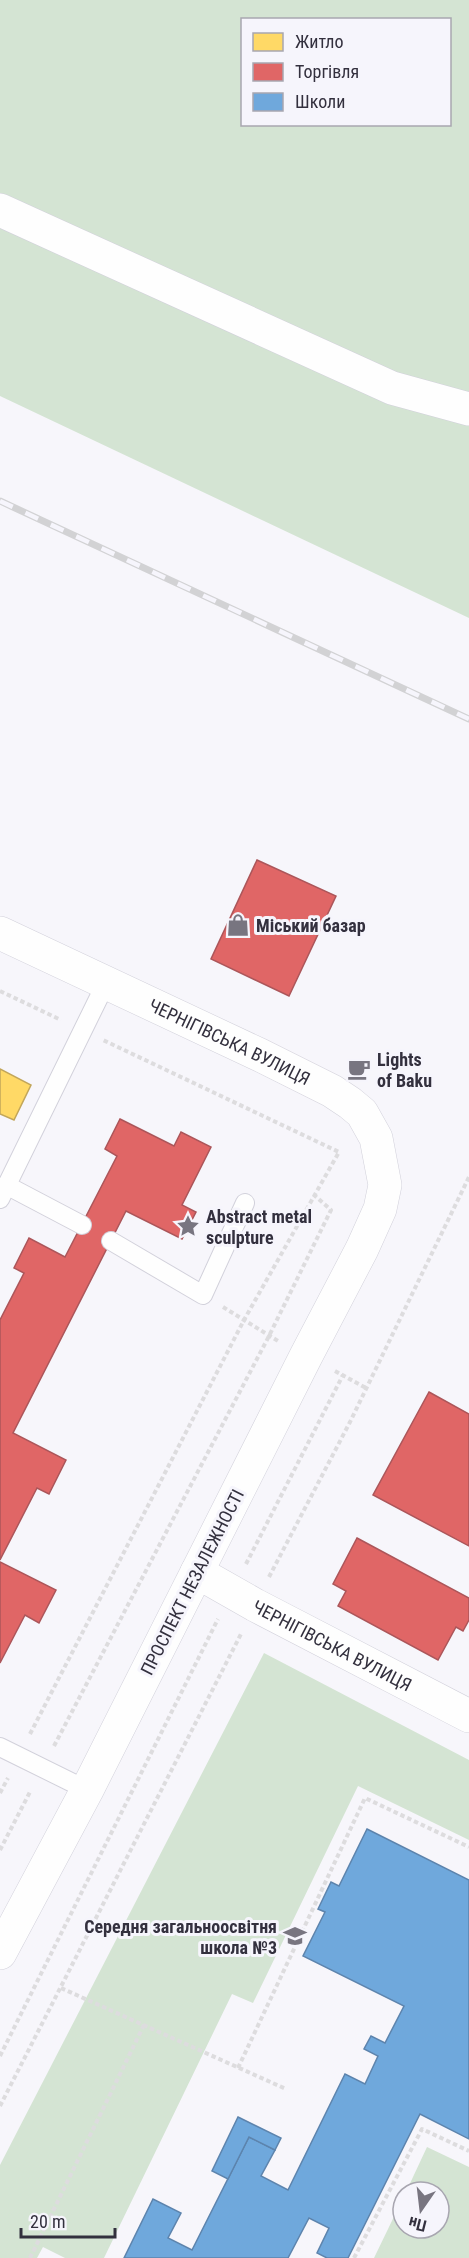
<svg xmlns="http://www.w3.org/2000/svg" width="469" height="2258" font-family="'Roboto Condensed',sans-serif">
	<rect width="100%" height="100%" fill="#f7f6fb"/>
	<!-- green -->
	<g fill="#d4e4d3" fill-rule="evenodd">
		<path d="M0,0H469V618L0,396ZM243,20H450V124H243Z"/>
		<path d="M264,1653L469,1760V1840L358,1786L253,2003L232,1994L104,2258H65L43,2247L37,2258H0V2165Z"/>
		<path d="M427,2147L469,2167V2258H374L403,2198V2228H439V2192H406Z"/>
	</g>
	<!-- homes -->
	<path fill="#ffd966" stroke="#c2a65a" stroke-width="1.5" d="M0,1069L31,1085L14,1120L0,1114Z"/>
	<!-- shops -->
	<g fill="#e06666" stroke="#ac565a" stroke-width="1.5">
		<path d="M257,860L336,896L289,996L211,959Z"/>
		<path d="M120,1119L174,1146L181,1132L211,1147L182,1205L196,1212L182,1239L126,1211L13,1433L66,1460L49,1494L37,1488L0,1560V1320L24,1273L14,1268L29,1238L65,1257L117,1156L105,1149Z"/>
		<path d="M429,1392L469,1414V1546L373,1495Z"/>
		<path d="M357,1538L469,1598V1620L463,1631L456,1627L438,1660L338,1606L346,1591L333,1584Z"/>
		<path d="M0,1562L56,1590L39,1623L25,1615L0,1663Z"/>
	</g>
	<!-- schools -->
	<g fill="#6fa8dc" stroke="#5d84ad" stroke-width="1.5">
		<path d="M367,1829L469,1880V2139L420,2114L348,2258H327L317,2253L329,2228L309,2218L288,2258H124L153,2199L181,2213L168,2238L192,2250L249,2137L275,2150L261,2176L288,2190L345,2074L365,2084L378,2056L364,2049L371,2036L385,2043L404,2006L303,1956L325,1912L318,1909L331,1882L339,1886Z"/>
		<path d="M238,2117L281,2138L275,2150L249,2137L228,2179L212,2171Z"/>
	</g>
	<g fill="none" stroke-linecap="round" stroke-linejoin="round">
		<!-- service casing -->
		<g stroke="#d2d1db" stroke-width="20">
			<g id="service">
				<path d="M6,1185L82,1225"/>
				<path d="M0,1199L106,983"/>
				<path d="M111,1241L203,1295L245,1203"/>
				<path d="M0,1747L87,1790"/>
			</g>
		</g>
		<!-- minor casing -->
		<g stroke="#d2d1db" stroke-width="34">
			<path id="minor" d="M0,210L392,388L469,409"/>
		</g>
		<!-- tertiary casing -->
		<g stroke="#d2d1db" stroke-width="34">
			<g id="tertiary">
				<path id="s1" d="M0,933L260,1055L332,1091L350,1103L362,1113L376,1138L385,1185L380,1209L362,1249L306,1356L87,1790L0,1953"/>
				<path id="s2" d="M197,1572L255,1605L469,1716"/>
			</g>
		</g>
		<!-- path -->
		<g stroke="#dddcde" stroke-width="4" stroke-dasharray="4.5 3" stroke-linecap="butt">
			<path d="M0,991L61,1020"/>
			<path d="M223,1307L278,1341"/>
			<path d="M335,1371L366,1388"/>
			<path d="M246,1564L343,1375"/>
			<path d="M269,1577L350,1422L469,1177"/>
			<path d="M30,1734L244,1320L339,1152L103,1040"/>
			<path d="M54,1746L269,1336L331,1210L314,1195"/>
			<path d="M0,1793L8,1778"/>
			<path d="M0,1850L31,1790"/>
			<path d="M61,1988L286,2089"/>
			<path d="M0,2056L218,1619"/>
			<path d="M238,2068L365,1798L469,1847"/>
			<path d="M0,2106L242,1632"/>
			<path d="M30,2258L144,2025"/>
			<path d="M354,2258L422,2129L469,2151"/>
		</g>
		<!-- service -->
		<use href="#service" stroke="#fefefe" stroke-width="18"/>
		<!-- minor -->
		<use href="#minor" stroke="#fefefe" stroke-width="33"/>
		<!-- tertiary -->
		<use href="#tertiary" stroke="#fefefe" stroke-width="33"/>
		<!-- rail casing -->
		<g stroke="#d2d2d4" stroke-width="7">
			<path id="rail" d="M0,501L469,719"/>
		</g>
		<!-- rail -->
		<use href="#rail" stroke="#f6f5fc" stroke-width="4.5" stroke-dasharray="14" stroke-linecap="butt"/>
	</g>
	<!-- icons -->
	<defs>
		<g id="shop-bare" transform="scale(1.8)"><path d="M-5-2.5h2.3a2.7 3.5 0 0 1 5.4 0H5L5.5 6h-11ZM-1.5-2.5h3a1.5 2.3 0 0 0-3 0Z" fill="#787580" stroke="#f6f5fc" stroke-width="2.5" paint-order="stroke"/></g>
		<g id="cafe-bare" transform="scale(1.8)"><path d="M-5.5-4.5H6V0H3Q3 3.5 0 3.5H-2.5Q-5.5 3.5-5.5 0ZM3-3.2v2h1.7v-2ZM-6 4.5H4V6H-6Z" fill="#787580" stroke="#f6f5fc" stroke-width="2.5" paint-order="stroke"/></g>
		<g id="sight-bare" transform="scale(1.8)"><path d="M0-6L1.8-2.2L6-1.7L2.9 1.2L3.7 5.4L0 3.3L-3.7 5.4L-2.9 1.2L-6-1.7L-1.8-2.2Z" fill="#787580" stroke="#f6f5fc" stroke-width="2.5" paint-order="stroke"/></g>
		<g id="school-bare" transform="scale(1.8)"><path d="M0-5L7-2L0 1L-7-2ZM-4 1L0 2.5L4 1V4Q0 6-4 4Z" fill="#787580" stroke="#f6f5fc" stroke-width="2.5" paint-order="stroke"/></g>
	</defs>
	<g fill-rule="evenodd">
		<use href="#shop-bare" x="238" y="925"/>
		<use href="#cafe-bare" x="359" y="1069"/>
		<use href="#sight-bare" x="188" y="1226"/>
		<use href="#school-bare" x="295" y="1936"/>
	</g>
	<g text-anchor="middle" dominant-baseline="central" stroke-width="6" stroke-linejoin="round" paint-order="stroke">
		<!-- poi labels -->
		<g font-size="18" font-weight="bold" fill="#33303e" stroke="#f6f5fc" text-anchor="start">
			<text x="256" y="925">Міський базар</text>
			<text x="377" y="1059">Lights<tspan x="377" dy="21">of Baku</tspan></text>
			<text x="206" y="1216">Abstract metal<tspan x="206" dy="21">sculpture</tspan></text>
			<text x="277" y="1926" text-anchor="end">Середня загальноосвітня<tspan x="277" dy="21">школа №3</tspan></text>
		</g>
		<!-- street labels -->
		<g font-size="18" fill="#33303e" stroke="#f6f5fc">
			<text stroke="none"><textPath href="#s1" startOffset="254">ЧЕРНІГІВСЬКА ВУЛИЦЯ</textPath></text>
			<text transform="translate(192 1582) rotate(-63)">ПРОСПЕКТ НЕЗАЛЕЖНОСТІ</text>
			<text stroke="none"><textPath href="#s2" startOffset="154">ЧЕРНІГІВСЬКА ВУЛИЦЯ</textPath></text>
		</g>
	</g>
	<!-- legend -->
	<rect x="241" y="18" width="210" height="108" fill="#f6f5fc" stroke="#a8a6b0" stroke-width="1.5"/>
	<rect x="253" y="33" width="30" height="18" fill="#ffd966" stroke="#a8a6b0" stroke-width="1.5"/>
	<text x="295" y="48" font-size="18" fill="#33303e">Житло</text>
	<rect x="253" y="63" width="30" height="18" fill="#e06666" stroke="#a8a6b0" stroke-width="1.5"/>
	<text x="295" y="78" font-size="18" fill="#33303e">Торгівля</text>
	<rect x="253" y="93" width="30" height="18" fill="#6fa8dc" stroke="#a8a6b0" stroke-width="1.5"/>
	<text x="295" y="108" font-size="18" fill="#33303e">Школи</text>
	<!-- north arrow -->
	<g transform="translate(421 2210) rotate(194)"><circle r="28" fill="#f6f5fc" stroke="#a8a6b0" stroke-width="1.5"/>
	<path d="M0-4.5L10 22L0 15L-10 22Z" fill="#787580"/>
	<text y="-9" font-size="16" font-weight="bold" text-anchor="middle" fill="#33303e">Пн</text>
	</g>
	<!-- scale -->
	<path d="M21 2228v9h94v-9" fill="none" stroke="#33303e" stroke-width="3"/>
	<text x="30" y="2228" font-size="18" fill="#33303e" stroke="#f6f5fc" stroke-width="4.5" paint-order="stroke">20 m</text>
</svg>
